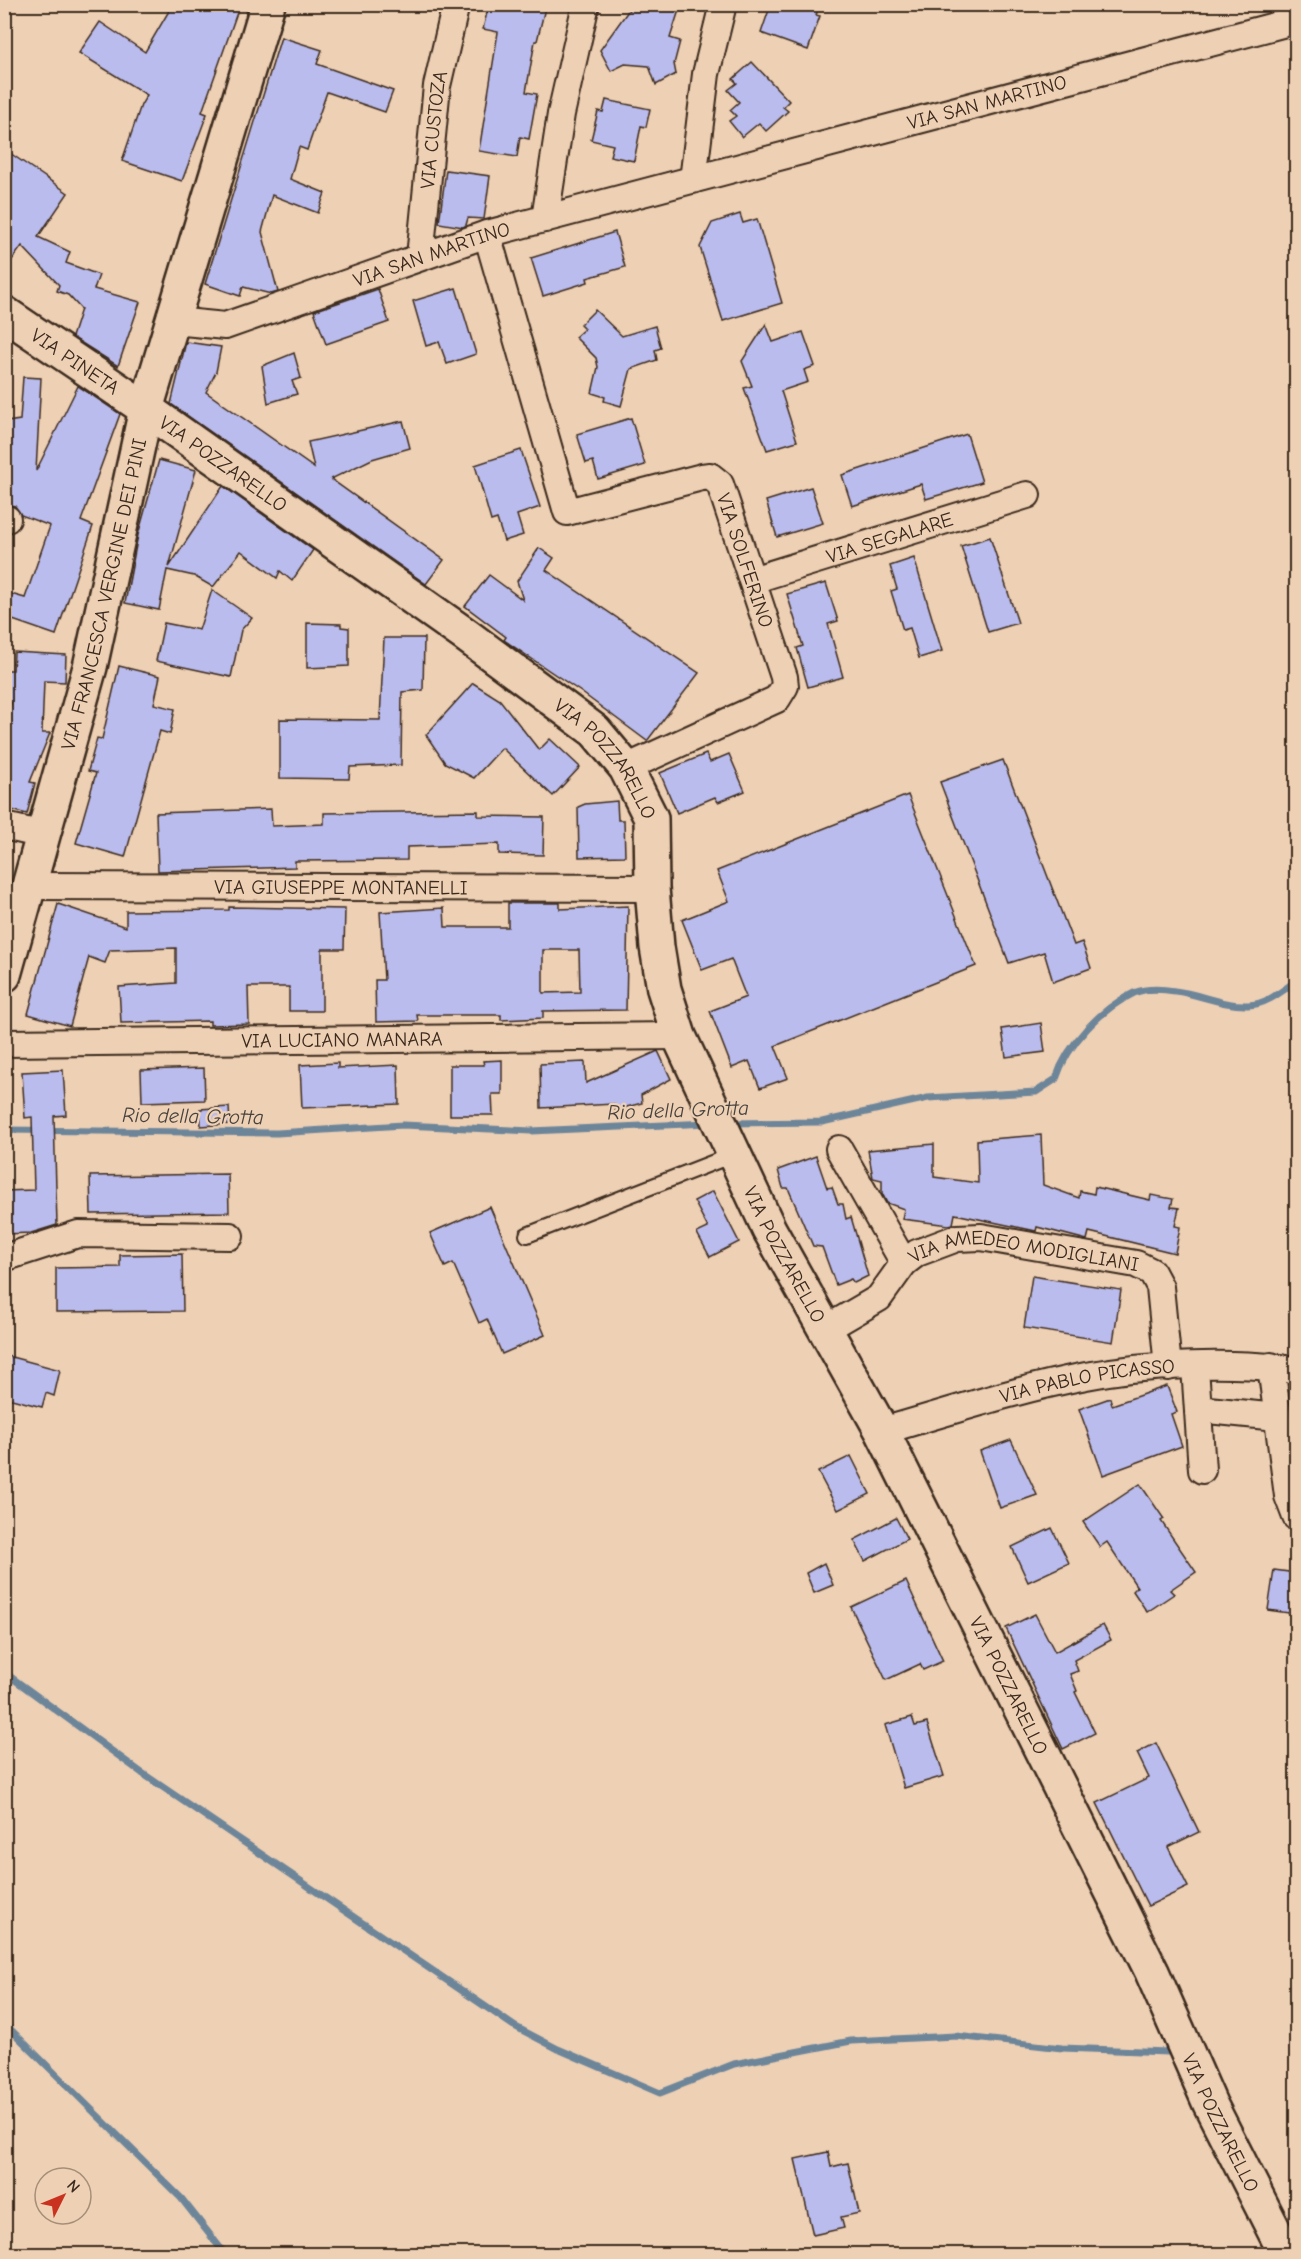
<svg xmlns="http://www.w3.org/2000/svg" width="1301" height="2259" font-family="'Comic Neue',sans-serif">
	<rect width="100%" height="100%" fill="#eed0b4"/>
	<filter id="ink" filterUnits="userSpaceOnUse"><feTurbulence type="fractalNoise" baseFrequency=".0167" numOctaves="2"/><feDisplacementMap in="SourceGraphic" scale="12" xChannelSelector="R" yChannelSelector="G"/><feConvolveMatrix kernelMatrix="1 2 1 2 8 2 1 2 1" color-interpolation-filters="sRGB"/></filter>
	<g filter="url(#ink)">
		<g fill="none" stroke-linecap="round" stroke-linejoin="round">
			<!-- stream -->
			<g stroke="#6d8599" stroke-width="7">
				<path d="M729,1123L822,1122L928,1098L1036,1092L1056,1079C1067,1044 1101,1009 1134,993C1146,988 1163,989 1175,991C1200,994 1223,1006 1248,1005C1266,1005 1282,991 1296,981"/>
				<path d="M4,1130L277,1133L403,1125L531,1131L709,1123"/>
				<path d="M4,1672L142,1773L514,2026L558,2049L660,2093L734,2064L851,2041L956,2036L1062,2048L1168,2052"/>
				<path d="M4,2023L181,2198L225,2254"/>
			</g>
		</g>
		<!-- building -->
		<g fill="#bbbcee" stroke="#3b2a1e" stroke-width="1.5" fill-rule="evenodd">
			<path d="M173,4H240L202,112L207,114L182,181L122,161L141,105L147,95L79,53L100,22L145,52Z"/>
			<path d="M489,4H546L537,41H535L526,92L537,94L529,139L520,137L517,157L479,151L498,32L483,29Z"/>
			<path d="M633,4H681L670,38L680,41L674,64L676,74L656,85L649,66L625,64L611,71L600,50Z"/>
			<path d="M771,4H820L816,15L820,16L808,50L761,33Z"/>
			<path d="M281,37L322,50L317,64L393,91L385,112L327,92L307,150L299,147L290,179L325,193L318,213L272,195L262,232L278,292L271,294L243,287L240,296L205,284Z"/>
			<path d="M752,62L789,101L783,107L788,111L766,131L759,123L742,137L729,121L736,116L730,110L739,102L728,90L737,83L733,79Z"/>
			<path d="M606,100L650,109L646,127L641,126L634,161L610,156L613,145L591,140L598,111L603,112Z"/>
			<path d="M4,149L68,193L38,237L70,252L66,263L99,275L94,289L140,302L118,366L72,337L81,309L68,295L57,291L59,285L22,246L4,271Z"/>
			<path d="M446,170L490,176L484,219L468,218L466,225L463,227L439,223Z"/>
			<path d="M740,214L743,223L757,219L782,303L723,321L700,247L712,223Z"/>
			<path d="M615,232L625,267L587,278L588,282L543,296L531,258Z"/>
			<path d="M456,288L476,354L447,364L439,342L426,346L413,301Z"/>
			<path d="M378,289L389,322L326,344L314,311Z"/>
			<path d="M595,310L622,336L655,326L661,348L655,350L657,360L631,369L621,406L604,401L605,397L592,393L598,367L596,358L575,337L584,329L580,325Z"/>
			<path d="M766,324L773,342L803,332L815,366L804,370L808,382L781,391L797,441L767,450L744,388L752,386L742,361Z"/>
			<path d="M186,342L221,347L216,372L206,392L314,468L308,442L403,421L410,448L372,459L331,479L444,560L426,584L171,404Z"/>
			<path d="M294,353L301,378L292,381L297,394L268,403L262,366Z"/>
			<path d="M23,377L41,378L36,471L78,386L120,414L81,521L93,526L56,635L4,617V592L25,598L50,526L21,515L15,506L4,504V443H9L7,422L20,420Z"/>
			<path d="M631,418L645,465L598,479L593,461L586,463L577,434Z"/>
			<path d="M967,434L982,482L926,499L921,484L852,506L842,475Z"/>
			<path d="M521,450L540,507L517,515L523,535L504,541L497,519L491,521L475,465Z"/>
			<path d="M159,460L196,470L169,567L223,486L313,550L292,581L280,571L277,578L241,551L213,587L194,576L167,570L159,610L125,603L138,535Z"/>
			<path d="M811,487L823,523L777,537L766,501Z"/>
			<path d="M990,537L1018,623L988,632L961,546Z"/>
			<path d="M539,548L554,558L546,570L699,673L647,741L581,692L504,640L506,637L465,606L489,575L523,600L517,581Z"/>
			<path d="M914,558L942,651L919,658L910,628L903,630L891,591L897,589L890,566Z"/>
			<path d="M826,583L838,621L828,624L843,677L808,687L797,648L803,646L787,594Z"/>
			<path d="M212,590L252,618L241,630L231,677L156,661L164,623L199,630Z"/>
			<path d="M307,623L341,624V627L349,628V666L307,668Z"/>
			<path d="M384,638H424L423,690L402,692L401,765L350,767L349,779L280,778V719L380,720Z"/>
			<path d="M14,652L66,655L65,682L44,681L42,733H50L30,782L35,783L27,814L4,808V729L11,703H4V670H13Z"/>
			<path d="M119,666L160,676L154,704L175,709L170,734L160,731L125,857L76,843L96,773L88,771L97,738L102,739Z"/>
			<path d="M473,683L500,700L539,750L550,739L580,767L553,796L502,748L474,778L445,763L426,735Z"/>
			<path d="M706,754L710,762L729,754L745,791L718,802L715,797L677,813L660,773Z"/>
			<path d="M1003,760L1074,945L1082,942L1091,968L1053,982L1044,952L1009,963L940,782Z"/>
			<path d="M908,795L976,966L775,1046L788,1078L760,1088L749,1061L732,1068L710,1011L746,997L731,959L702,970L682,920L729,901L717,871Z"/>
			<path d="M617,801L618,820H624L625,856L579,857L578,807L585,804Z"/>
			<path d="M271,809L272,826L324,824V813L478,811V816L544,817L543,855L499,854V844L407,847V860L295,861V867L158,871L156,813Z"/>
			<path d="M508,903H560V909L628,906L626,1010L543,1011V1018L501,1020V1015H417L418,1021L376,1022L375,980H384L380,912L444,908L445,927H508ZM543,950H579L580,992L543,993Z"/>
			<path d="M58,904L126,927V911L229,910V907L345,909L344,949H322V1011H289V987H248L249,1024L210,1025V1021L121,1023L119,987L176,983V948L110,950L105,963L89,957L70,1026L28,1014Z"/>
			<path d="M1041,1023L1045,1052L1006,1057L1002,1029Z"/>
			<path d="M658,1051L671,1079L641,1095L642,1103L615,1110L614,1104L541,1108L540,1064L585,1062L586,1083Z"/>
			<path d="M502,1060V1094H492L493,1115H450V1065H484L483,1061Z"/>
			<path d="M338,1063V1068L398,1065L399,1104L302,1108L300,1065Z"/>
			<path d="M204,1068L205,1100L142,1102L141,1070Z"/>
			<path d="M63,1070L66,1115L54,1116L57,1225L31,1233L4,1234V1191L34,1190L32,1117L25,1118L22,1072Z"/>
			<path d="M229,1107L230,1124L201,1126L200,1109Z"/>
			<path d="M1041,1135L1043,1185L1079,1198L1080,1191L1094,1194L1095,1187L1150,1200L1151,1195L1173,1199L1171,1207L1179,1208L1175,1226L1180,1227L1175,1253L1089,1232L1087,1240L1037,1227L1036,1231L955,1214L953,1224L949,1225L902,1219L904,1209L887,1203L882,1193V1180L873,1178L868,1150L934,1144V1177L978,1183L977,1140Z"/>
			<path d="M816,1156L827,1188L832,1187L838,1204H843L846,1219L851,1217L868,1276L854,1283L851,1279L836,1285L822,1247L813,1246L788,1188H783L778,1170Z"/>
			<path d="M228,1174L229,1212L91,1214L90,1176Z"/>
			<path d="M713,1191L739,1242L710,1257L697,1233L708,1228L694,1201Z"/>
			<path d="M490,1207L545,1335L502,1354L487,1319L479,1323L453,1263L445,1267L430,1233Z"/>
			<path d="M182,1254L183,1311L56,1312V1268L120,1267V1255Z"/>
			<path d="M1032,1276L1121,1290L1113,1342L1024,1328Z"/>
			<path d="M4,1355L60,1370L54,1396L46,1393L42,1407L4,1397Z"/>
			<path d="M1167,1386L1177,1412L1171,1414L1182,1446L1103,1475L1079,1409L1110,1398L1112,1405Z"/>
			<path d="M1011,1440L1037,1495L1000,1508L980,1451Z"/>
			<path d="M851,1456L870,1494L838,1510L818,1472Z"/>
			<path d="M1140,1484L1164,1519L1161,1521L1196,1572L1170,1590L1174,1594L1147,1612L1133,1591L1137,1587L1107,1542L1100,1547L1083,1522Z"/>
			<path d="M896,1518L907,1539L865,1561L854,1540Z"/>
			<path d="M1052,1528L1069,1563L1028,1582L1012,1547Z"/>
			<path d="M824,1563L833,1585L814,1593L806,1573Z"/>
			<path d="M1274,1570L1296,1573V1614L1268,1610Z"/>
			<path d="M906,1581L943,1661L923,1670L920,1664L886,1680L851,1607Z"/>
			<path d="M1035,1614L1055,1652L1103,1625L1111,1640L1074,1660L1078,1671L1070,1674L1077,1691L1075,1692L1095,1733L1063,1749L1006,1628Z"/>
			<path d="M912,1717L915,1726L927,1723L944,1776L904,1788L885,1725Z"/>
			<path d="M1156,1743L1199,1832L1168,1847L1188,1887L1148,1906L1097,1803L1149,1778L1137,1753Z"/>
			<path d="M828,2152L831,2167L848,2163L859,2213L841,2217L844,2228L813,2235L795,2159Z"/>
		</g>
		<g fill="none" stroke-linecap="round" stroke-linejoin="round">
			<!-- lane casing -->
			<g stroke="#3b2a1e" stroke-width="18">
				<path id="lane" d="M527,1235L735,1154"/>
			</g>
			<!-- street casing -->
			<g stroke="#3b2a1e" stroke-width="30">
				<g id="street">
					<path d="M693,180L706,74L723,4"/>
					<path d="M545,219L561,114L586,4"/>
					<path id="s1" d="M487,234L567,512L702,477L710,476L720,484L784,677L785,686L777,699L626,768"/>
					<path id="s2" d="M420,257L437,86L456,4"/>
					<path id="s3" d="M174,321L225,326L487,234L1282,24"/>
					<path d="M4,519H7"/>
					<path id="s4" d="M752,580L1027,495"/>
					<path d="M4,826L44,835"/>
					<path id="s5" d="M31,886L652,888"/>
					<path id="s6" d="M4,1043L679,1036"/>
					<path d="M839,1149L904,1263"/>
					<path d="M4,1258L78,1234L230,1236"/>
					<path id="s7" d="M826,1329L879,1298L904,1263L917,1253L957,1238L981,1237L1136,1264L1152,1272L1160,1287L1168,1367"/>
					<path d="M1271,1366L1288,1496L1296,1517"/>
					<path d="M1195,1367L1202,1470"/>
					<path d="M1198,1409L1277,1417"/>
					<path id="s8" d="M882,1431C949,1412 1017,1389 1086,1376C1148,1364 1234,1361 1296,1370"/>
				</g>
			</g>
			<!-- secondary casing -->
			<g stroke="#3b2a1e" stroke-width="38">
				<g id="secondary">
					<path id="s9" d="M4,313L146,409L467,636L595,731L626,768L651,818L652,888L657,947L664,989L679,1036L769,1229L882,1431L1152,1972L1210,2104L1286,2254"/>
					<path id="s10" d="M4,975L90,667L146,409L268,4"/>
				</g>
			</g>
			<!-- lane -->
			<use href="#lane" stroke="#eed0b4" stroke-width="14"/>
			<!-- street -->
			<use href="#street" stroke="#eed0b4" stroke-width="26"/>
			<!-- secondary -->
			<use href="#secondary" stroke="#eed0b4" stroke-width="33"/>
		</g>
	</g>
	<g text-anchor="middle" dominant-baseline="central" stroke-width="4.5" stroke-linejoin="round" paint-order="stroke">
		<!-- street labels -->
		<g font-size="20" fill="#3b2a1e" stroke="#eed0b4">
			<text stroke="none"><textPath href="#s3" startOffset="846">VIA SAN MARTINO</textPath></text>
			<text stroke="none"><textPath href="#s2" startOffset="128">VIA CUSTOZA</textPath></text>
			<text stroke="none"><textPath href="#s3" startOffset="270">VIA SAN MARTINO</textPath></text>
			<text stroke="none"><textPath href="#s9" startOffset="86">VIA PINETA</textPath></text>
			<text stroke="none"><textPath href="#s9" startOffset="266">VIA POZZARELLO</textPath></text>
			<text stroke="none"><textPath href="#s4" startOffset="144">VIA SEGALARE</textPath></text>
			<text stroke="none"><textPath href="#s1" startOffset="530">VIA SOLFERINO</textPath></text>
			<text stroke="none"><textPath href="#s10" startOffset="394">VIA FRANCESCA VERGINE DEI PINI</textPath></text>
			<text stroke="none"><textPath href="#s9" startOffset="752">VIA POZZARELLO</textPath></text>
			<text stroke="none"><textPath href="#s5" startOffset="310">VIA GIUSEPPE MONTANELLI</textPath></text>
			<text stroke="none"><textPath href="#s6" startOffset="338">VIA LUCIANO MANARA</textPath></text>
			<text stroke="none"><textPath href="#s9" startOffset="1292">VIA POZZARELLO</textPath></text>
			<text stroke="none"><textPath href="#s7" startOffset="230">VIA AMEDEO MODIGLIANI</textPath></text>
			<text stroke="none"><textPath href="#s8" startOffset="212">VIA PABLO PICASSO</textPath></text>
			<text stroke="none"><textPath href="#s9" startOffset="1778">VIA POZZARELLO</textPath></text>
			<text stroke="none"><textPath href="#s9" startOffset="2264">VIA POZZARELLO</textPath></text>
		</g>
		<!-- water labels -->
		<g font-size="21" font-style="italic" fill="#47413d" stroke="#eed0b4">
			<text transform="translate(678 1110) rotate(-2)">Rio della Grotta</text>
			<text transform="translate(193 1116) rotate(1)">Rio della Grotta</text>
		</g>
	</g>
	<!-- margin -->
	<rect width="1301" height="2259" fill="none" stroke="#eed0b4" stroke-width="24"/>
	<rect x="12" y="12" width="1277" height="2235" fill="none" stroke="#3b2a1e" stroke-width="2" filter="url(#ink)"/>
	<!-- north arrow -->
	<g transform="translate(63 2196) rotate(47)"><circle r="28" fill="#eed0b4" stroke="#a68e78" stroke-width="1.5"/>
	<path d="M0-4.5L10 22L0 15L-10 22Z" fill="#c8321e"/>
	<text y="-9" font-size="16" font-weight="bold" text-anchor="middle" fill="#3b2a1e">N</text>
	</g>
</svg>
